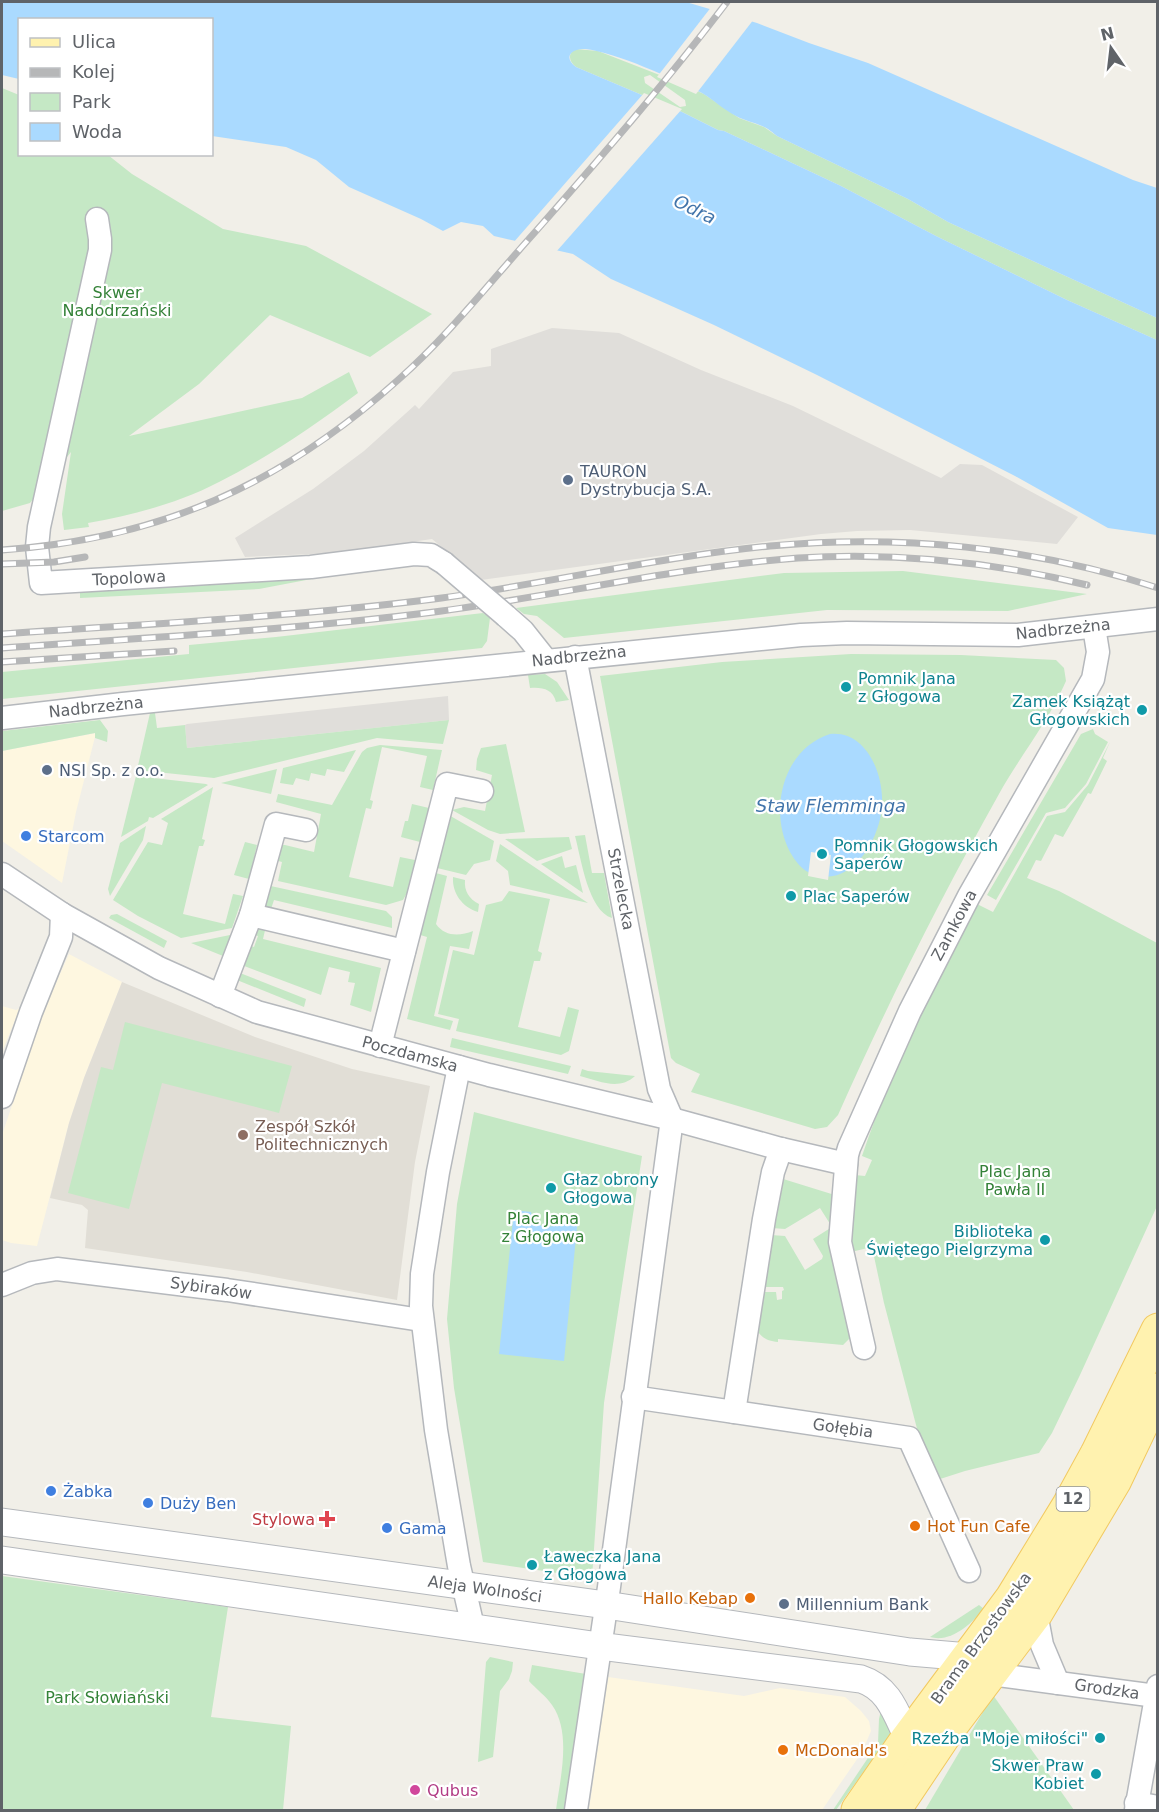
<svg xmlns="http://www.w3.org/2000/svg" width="1159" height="1812" font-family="'DejaVu Sans',sans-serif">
	<rect width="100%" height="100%" fill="#f1efe8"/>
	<!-- commercial -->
	<g fill="#fef7e0">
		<path d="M96,733L76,812L62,883L2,841V751Z"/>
		<path d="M69,954L122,982L84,1078L69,1123L37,1246L11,1243L2,1240V1135L45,1007Z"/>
		<path d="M2,1006L16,1010L20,1008L2,1052Z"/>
		<path d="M608,1677L744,1696L780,1688L845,1697L861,1711L869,1721L871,1731L862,1752L822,1810H589Z"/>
	</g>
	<!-- industrial -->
	<g fill="#e0deda">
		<path d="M552,328L619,333L701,370L793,406L941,478L960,464L982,465L1078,517L1057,544L910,530L857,531L821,534L481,580L432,539L335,553L245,557L235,538L313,489L364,451L415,405L419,409L453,372L491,366V349Z"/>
		<path d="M448,696L449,720L187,748L185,725L187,724Z"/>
	</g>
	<!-- education -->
	<path fill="#e1ded6" d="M122,982L255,1037L352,1069L430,1086L415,1162L397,1300L247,1272L85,1248L88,1210L82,1205L50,1198L69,1123L84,1078Z"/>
	<!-- green -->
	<g fill="#c5e8c5" fill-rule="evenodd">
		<path d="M576,49L598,51L675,81L704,94L739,118L764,127L777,136L908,199L948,222L1157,318V340L1067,300L936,236L841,186L724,131L718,130L682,112L576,67C569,62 567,53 576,49ZM650,75L685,100L686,106L680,107L645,83L644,77Z"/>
		<path d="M2,88L19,95L20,154L108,155L132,174L223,229L306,246L432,314L370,357L270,315L199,384L129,436L302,398L349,372L358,393C314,426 268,457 219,482C179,503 133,515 88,523L89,527L64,530L62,514L71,452L30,503L2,511Z"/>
		<path d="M903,571L1087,594L1008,611L827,610L564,638L537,616L524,614L516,608L784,573Z"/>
		<path d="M322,577L259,589L80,598V590Z"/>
		<path d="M483,613L490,618L487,641L482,648L2,699V672L189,654V645L276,637Z"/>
		<path d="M851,654L961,655L1056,660L1064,668L1066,681C1049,721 1020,756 999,794C940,899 887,1005 838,1115L827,1127L815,1129L691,1092L700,1074L676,1063L671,1058L600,676L722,662Z"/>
		<path d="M545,674L557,682L569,700L556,702C553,689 542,687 530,688L528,675Z"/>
		<path d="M150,713H155L157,728L185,725L187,748L449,720L443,744L377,738L214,778L137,770Z"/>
		<path d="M100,720L108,731L107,742L95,738V733L2,751V731Z"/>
		<path d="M1093,729L1095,734L1108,742L1086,784L1065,808L1046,813L996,900L987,895L1081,734Z"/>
		<path d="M1110,742L1103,758L1107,761L1091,794L1088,793L1063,837L1055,834L1041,861L1036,860L1027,878L1059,891L1157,943V1206L1080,1375L1052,1433L1039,1453L965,1471L937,1480L920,1440L884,1303L872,1247L851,1252L845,1248L855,1175L865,1176L872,1160L862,1156C891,1069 935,986 977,904L993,912L1047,816L1065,812L1088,785Z"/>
		<path d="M506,744L525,832L500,834L488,830L452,810L464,807L485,811L492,775L476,770L477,759L481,748Z"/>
		<path d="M380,745L442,750L433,790L420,787L427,756L382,747L370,800L373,801L371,809L366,808L349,877L393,887L400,857L415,860L408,891L403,900L386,905L278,881L282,862L271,859L278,845H285L314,852L321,814L276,802L278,794L332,805L362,752L367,748Z"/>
		<path d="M356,750L344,772L327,769L325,776L311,773L309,781L296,778L293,785L280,783L283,768Z"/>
		<path d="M277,769L271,794L221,783Z"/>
		<path d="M136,776L206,784L208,785L153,818L149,817L148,821L121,837Z"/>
		<path d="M213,787L202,839L205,840L203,846H199L183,914L225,924L233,894L243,896L232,928L181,938L138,916L113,900L148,842L162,845L168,823L161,819Z"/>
		<path d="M412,804L429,808L420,842L401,837L405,821H408Z"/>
		<path d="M447,814L494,841L490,860L474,864L466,875L433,867Z"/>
		<path d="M146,826L143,840L110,896L108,889L120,843Z"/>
		<path d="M585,835L592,873H604L612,918C588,911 581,858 575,836Z"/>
		<path d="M569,837L572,849L537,861L505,839Z"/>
		<path d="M245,842L257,845L249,879L234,875Z"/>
		<path d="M500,844L588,903L510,885L508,871L496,861Z"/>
		<path d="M562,856L565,868L576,865L583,893L541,864Z"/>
		<path d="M432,872L447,876L436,924C445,937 460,936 473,931L469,949L450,946L434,1016L453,1021L450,1030L407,1019L427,937L417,934Z"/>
		<path d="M453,877L465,880C464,891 469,899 479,904L478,912C462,907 452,893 453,877Z"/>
		<path d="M266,885L386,911L392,917V928L274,900L270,912L259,910Z"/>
		<path d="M509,891L550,899L538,951L542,953L540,961H534L518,1027L560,1037L568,1007L579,1010L569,1051L561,1055L456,1031L459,1019L438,1014L453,950L474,955L486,905L502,901Z"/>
		<path d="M117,914L167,941L164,948L109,918L111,915Z"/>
		<path d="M254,922L266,926L263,939L381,968L371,1012L350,1005L355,983L348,982L350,972L329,967L321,995L239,964L240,961L245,963L251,946L254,947L258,936L250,933Z"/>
		<path d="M231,935L223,956L191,943L230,935Z"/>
		<path d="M235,971L306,999L304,1007L237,980Z"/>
		<path d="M125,1022L292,1066L279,1113L162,1083L129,1209L68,1193L101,1067L113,1070Z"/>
		<path d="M452,1038L571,1066L568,1074L450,1047Z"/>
		<path d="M582,1069L588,1071L635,1076C619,1091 599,1081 580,1076Z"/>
		<path d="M474,1112L642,1156L604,1403L592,1578L483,1562L454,1388L447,1319L457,1204Z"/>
		<path d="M780,1178L838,1196L852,1336L843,1345L778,1339V1342C767,1341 761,1338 756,1328L761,1292H776L777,1300L782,1299V1291L784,1290L783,1287H762L771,1235L785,1236L805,1270L822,1259L823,1256L813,1239L832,1227L820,1208L785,1229L772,1228Z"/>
		<path d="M2,1576L228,1607L211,1717L291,1726L283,1810H2Z"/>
		<path d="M979,1605L984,1609C971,1624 951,1643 930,1637Z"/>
		<path d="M490,1657L513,1662L512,1671L509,1679L500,1691L493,1757L478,1762L486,1662Z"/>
		<path d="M532,1665L586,1674L567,1810H556C560,1779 572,1733 552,1705C546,1696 536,1689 529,1681Z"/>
		<path d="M993,1695L1074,1810H925Z"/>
		<path d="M882,1706L889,1717L892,1738L862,1774L836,1810H833L878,1743L879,1719Z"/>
	</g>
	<!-- water -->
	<g fill="#aadaff">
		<path d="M2,2H686L757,23L809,43L868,63L1133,180L1157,188V318L948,222L908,199L777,136C773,133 768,128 762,126C754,122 745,121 736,116C724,110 714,100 702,93C674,79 615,52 585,49C571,48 563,58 576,67L682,112L718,130L724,131L841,186L936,236L1067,300L1157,340V535L1108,528L1015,476L817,375L714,325L611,279L573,254L494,236L483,226L461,222L443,231L421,219L349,187L316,160L286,147L212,136V20H20L19,79L2,75Z"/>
		<path d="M830,734C869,730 887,781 881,814C876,845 849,888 812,874C802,870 795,861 790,852C768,810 783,749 830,734Z"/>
		<path d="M514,1210L531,1212C534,1229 548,1229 561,1223L566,1216L578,1217L564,1361L499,1354Z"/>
	</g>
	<!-- pier -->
	<g fill="#f1efe8">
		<path d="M712,6L754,19L696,94L657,77Z"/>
		<path d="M644,93L682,109L556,252L513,243Z"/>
		<path d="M811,852L831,855L828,880L808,876Z"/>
	</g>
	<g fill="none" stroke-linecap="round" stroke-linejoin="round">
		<!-- minor casing -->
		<g stroke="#b5b8bc" stroke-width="25">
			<g id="minor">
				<path d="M97,219L100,239V250L39,527L37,547L41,583L311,567L414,554L431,555L444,563"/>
				<path d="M506,616L523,631L546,660"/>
				<path d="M575,657L659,1089L672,1119"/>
				<path d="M2,718L123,704L801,635L847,633L1018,635L1158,619"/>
				<path d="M2,874L62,914L159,968L257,1012L489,1075L672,1119L781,1149L846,1164"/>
				<path d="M251,915L404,951"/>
				<path d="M220,996L251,915L276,824L306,830"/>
				<path d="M380,1046L447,784L482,791"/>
				<path d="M459,1067L438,1172L422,1274L421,1306L436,1430L459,1566L473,1627"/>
				<path d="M2,1097L31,1012L61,937L62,914"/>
				<path d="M2,1285L32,1273L57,1269L227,1290L421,1320"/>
				<path d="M864,1348L840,1242L847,1155L849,1148L910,1011L969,896L1093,679L1098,652L1094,627"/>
				<path d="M633,1397L909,1438L969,1571"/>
				<path d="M734,1412L764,1219L773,1172L781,1149"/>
				<path d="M1036,1613L1042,1645L1058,1683"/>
				<path d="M991,1674L1156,1696"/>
				<path d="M1136,1803L1158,1807"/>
				<path d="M576,1810L609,1587L672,1119"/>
				<path d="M1136,1810L1158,1686"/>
			</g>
		</g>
		<!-- tertiary casing -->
		<g stroke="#b5b8bc" stroke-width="29">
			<g id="tertiary">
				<path d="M2,1522L606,1605L910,1652L969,1657"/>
				<path d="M2,1560L599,1646L861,1679C889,1688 896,1713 908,1738"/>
			</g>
		</g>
		<!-- primary casing -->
		<g stroke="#f2c960" stroke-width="35">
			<g id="primary">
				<path d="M858,1810L908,1738L1012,1598L1069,1505L1097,1454L1158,1330"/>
				<path d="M894,1810L947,1731L1036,1613L1115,1480L1158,1390"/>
			</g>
		</g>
		<!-- minor -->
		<use href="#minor" stroke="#fff" stroke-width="22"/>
		<!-- tertiary -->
		<use href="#tertiary" stroke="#fff" stroke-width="27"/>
		<!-- primary -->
		<use href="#primary" stroke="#fff2af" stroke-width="33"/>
		<!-- rail casing -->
		<g stroke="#b6b7b8" stroke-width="7">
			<g id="rail">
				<path d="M2,550C159,539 281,485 398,380C449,335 491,281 536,231C602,156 667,81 727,2"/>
				<path d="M2,564L54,562L85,557"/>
				<path d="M2,634C146,624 291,617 434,599C546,584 657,557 770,546C900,534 1033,547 1158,588"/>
				<path d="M2,648C146,638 291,630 434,612C556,596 676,567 798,558C895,552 993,562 1087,585"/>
				<path d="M2,662L174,651"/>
			</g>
		</g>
		<!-- rail -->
		<use href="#rail" stroke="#fff" stroke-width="4.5" stroke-dasharray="14" stroke-linecap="butt"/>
		<!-- minor-bridge casing -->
		<g stroke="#b5b8bc" stroke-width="25" stroke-linecap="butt">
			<path id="minor-bridge" d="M444,563L506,616"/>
		</g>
		<!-- minor-bridge -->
		<use href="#minor-bridge" stroke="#fff" stroke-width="22"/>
	</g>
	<!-- markers -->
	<g fill="#5c6f8a" stroke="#fff" stroke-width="2">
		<circle cx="568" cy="480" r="6"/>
		<circle cx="47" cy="770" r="6"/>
		<circle cx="784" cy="1604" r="6"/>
	</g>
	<g fill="#0f9aa8" stroke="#fff" stroke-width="2">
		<circle cx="846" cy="687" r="6"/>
		<circle cx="1142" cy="710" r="6"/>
		<circle cx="822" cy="854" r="6"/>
		<circle cx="791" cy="896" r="6"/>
		<circle cx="551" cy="1188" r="6"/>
		<circle cx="1045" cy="1240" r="6"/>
		<circle cx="532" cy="1565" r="6"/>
		<circle cx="1100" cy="1738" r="6"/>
		<circle cx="1096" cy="1774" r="6"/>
	</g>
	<g fill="#3f7fe0" stroke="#fff" stroke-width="2">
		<circle cx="26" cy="836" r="6"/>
		<circle cx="51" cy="1491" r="6"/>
		<circle cx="148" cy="1503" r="6"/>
		<circle cx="387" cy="1528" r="6"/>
	</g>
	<circle fill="#8d6e63" stroke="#fff" stroke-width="2" cx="243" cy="1135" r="6"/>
	<path fill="#e0444e" stroke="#fff" stroke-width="2" d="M324 1510h6v6h6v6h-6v6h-6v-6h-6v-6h6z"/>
	<g fill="#e8710a" stroke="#fff" stroke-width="2">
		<circle cx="915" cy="1526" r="6"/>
		<circle cx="750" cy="1598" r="6"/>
		<circle cx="783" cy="1750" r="6"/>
	</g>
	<circle fill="#d1479c" stroke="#fff" stroke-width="2" cx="415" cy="1790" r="6"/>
	<g text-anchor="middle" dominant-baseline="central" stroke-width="4.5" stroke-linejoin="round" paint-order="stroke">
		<!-- shield labels -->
		<rect fill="#fff" stroke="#8f9295" stroke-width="1.5" x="1056.5" y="1487" width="33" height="24" rx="4.5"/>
		<g font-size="15" font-weight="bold" fill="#5f6368">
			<text x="1073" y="1499">12</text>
		</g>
		<!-- park labels -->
		<g font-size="16" fill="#348238" stroke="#fff">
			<text x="117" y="292">Skwer<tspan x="117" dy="18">Nadodrzański</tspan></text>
			<text x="1015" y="1171">Plac Jana<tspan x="1015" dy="18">Pawła II</tspan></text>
			<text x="543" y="1218">Plac Jana<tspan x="543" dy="18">z Głogowa</tspan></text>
			<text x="107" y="1697">Park Słowiański</text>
		</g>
		<!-- service labels -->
		<g font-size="16" fill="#4e5e75" stroke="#fff" text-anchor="start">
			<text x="580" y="471">TAURON<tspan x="580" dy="18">Dystrybucja S.A.</tspan></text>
			<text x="59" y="770">NSI Sp. z o.o.</text>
			<text x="796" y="1604">Millennium Bank</text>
		</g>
		<!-- street labels -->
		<g font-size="16" fill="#5f6368" stroke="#fff">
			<text transform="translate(129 578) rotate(-3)">Topolowa</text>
			<text transform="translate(1063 629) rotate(-6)">Nadbrzeżna</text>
			<text transform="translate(579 656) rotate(-6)">Nadbrzeżna</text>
			<text transform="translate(96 707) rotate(-6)">Nadbrzeżna</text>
			<text transform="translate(621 889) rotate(79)">Strzelecka</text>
			<text transform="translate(954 925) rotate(-62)">Zamkowa</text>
			<text transform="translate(410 1054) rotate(15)">Poczdamska</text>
			<text transform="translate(211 1288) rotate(8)">Sybiraków</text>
			<text transform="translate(843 1428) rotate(8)">Gołębia</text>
			<text transform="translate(485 1589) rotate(8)">Aleja Wolności</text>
			<text transform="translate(981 1638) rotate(-54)">Brama Brzostowska</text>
			<text transform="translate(1107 1689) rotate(8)">Grodzka</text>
		</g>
		<!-- culture labels -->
		<g font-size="16" fill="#0d838f" stroke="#fff" text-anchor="start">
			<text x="858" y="678">Pomnik Jana<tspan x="858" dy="18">z Głogowa</tspan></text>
			<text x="1130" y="701" text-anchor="end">Zamek Książąt<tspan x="1130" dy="18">Głogowskich</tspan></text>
			<text x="834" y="845">Pomnik Głogowskich<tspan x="834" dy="18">Saperów</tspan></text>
			<text x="803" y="896">Plac Saperów</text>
			<text x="563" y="1179">Głaz obrony<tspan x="563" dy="18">Głogowa</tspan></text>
			<text x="1033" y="1231" text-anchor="end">Biblioteka<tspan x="1033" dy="18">Świętego Pielgrzyma</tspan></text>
			<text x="544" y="1556">Ławeczka Jana<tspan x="544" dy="18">z Głogowa</tspan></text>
			<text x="1088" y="1738" text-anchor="end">Rzeźba "Moje miłości"</text>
			<text x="1084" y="1765" text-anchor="end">Skwer Praw<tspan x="1084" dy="18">Kobiet</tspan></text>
		</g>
		<!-- shop labels -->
		<g font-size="16" fill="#366cbe" stroke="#fff" text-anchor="start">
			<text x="38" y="836">Starcom</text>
			<text x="63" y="1491">Żabka</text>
			<text x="160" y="1503">Duży Ben</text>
			<text x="399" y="1528">Gama</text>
		</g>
		<!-- education labels -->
		<g font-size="16" fill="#785e54" stroke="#fff" text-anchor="start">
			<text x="255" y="1126">Zespół Szkół<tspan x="255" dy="18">Politechnicznych</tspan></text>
		</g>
		<!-- health labels -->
		<g font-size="16" fill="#be3a42" stroke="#fff" text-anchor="end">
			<text x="315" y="1519">Stylowa</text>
		</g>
		<!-- food labels -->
		<g font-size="16" fill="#c56008" stroke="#fff" text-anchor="start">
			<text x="927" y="1526">Hot Fun Cafe</text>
			<text x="738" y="1598" text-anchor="end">Hallo Kebap</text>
			<text x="795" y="1750">McDonald's</text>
		</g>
		<!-- hotel labels -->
		<g font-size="16" fill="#b23c85" stroke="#fff" text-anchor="start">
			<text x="427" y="1790">Qubus</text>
		</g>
		<!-- water labels -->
		<g font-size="18" font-style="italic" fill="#4174aa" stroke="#fff">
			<text transform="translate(695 209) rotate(26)">Odra</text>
			<text x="831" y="805">Staw Flemminga</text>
		</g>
	</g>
	<!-- border -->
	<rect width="1159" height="1812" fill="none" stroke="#5f6368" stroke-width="6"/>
	<!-- legend -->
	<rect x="18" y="18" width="195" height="138" fill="#ffffff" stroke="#bfc1c3" stroke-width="1.5"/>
	<rect x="30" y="38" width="30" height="9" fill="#fff2af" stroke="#bfc1c3" stroke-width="1.5"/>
	<text x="72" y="48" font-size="18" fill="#5f6368">Ulica</text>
	<rect x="30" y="68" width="30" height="9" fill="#b6b7b8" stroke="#bfc1c3" stroke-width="1.5"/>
	<text x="72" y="78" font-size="18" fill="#5f6368">Kolej</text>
	<rect x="30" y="93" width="30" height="18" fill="#c5e8c5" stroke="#bfc1c3" stroke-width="1.5"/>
	<text x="72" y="108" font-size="18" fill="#5f6368">Park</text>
	<rect x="30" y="123" width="30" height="18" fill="#aadaff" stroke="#bfc1c3" stroke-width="1.5"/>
	<text x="72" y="138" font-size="18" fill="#5f6368">Woda</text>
	<!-- north arrow -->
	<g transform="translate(1111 48) rotate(346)" stroke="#ffffff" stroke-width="4.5" paint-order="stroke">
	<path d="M0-4.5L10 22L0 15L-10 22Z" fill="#5f6368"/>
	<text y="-9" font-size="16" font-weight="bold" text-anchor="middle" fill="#5f6368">N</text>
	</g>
</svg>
